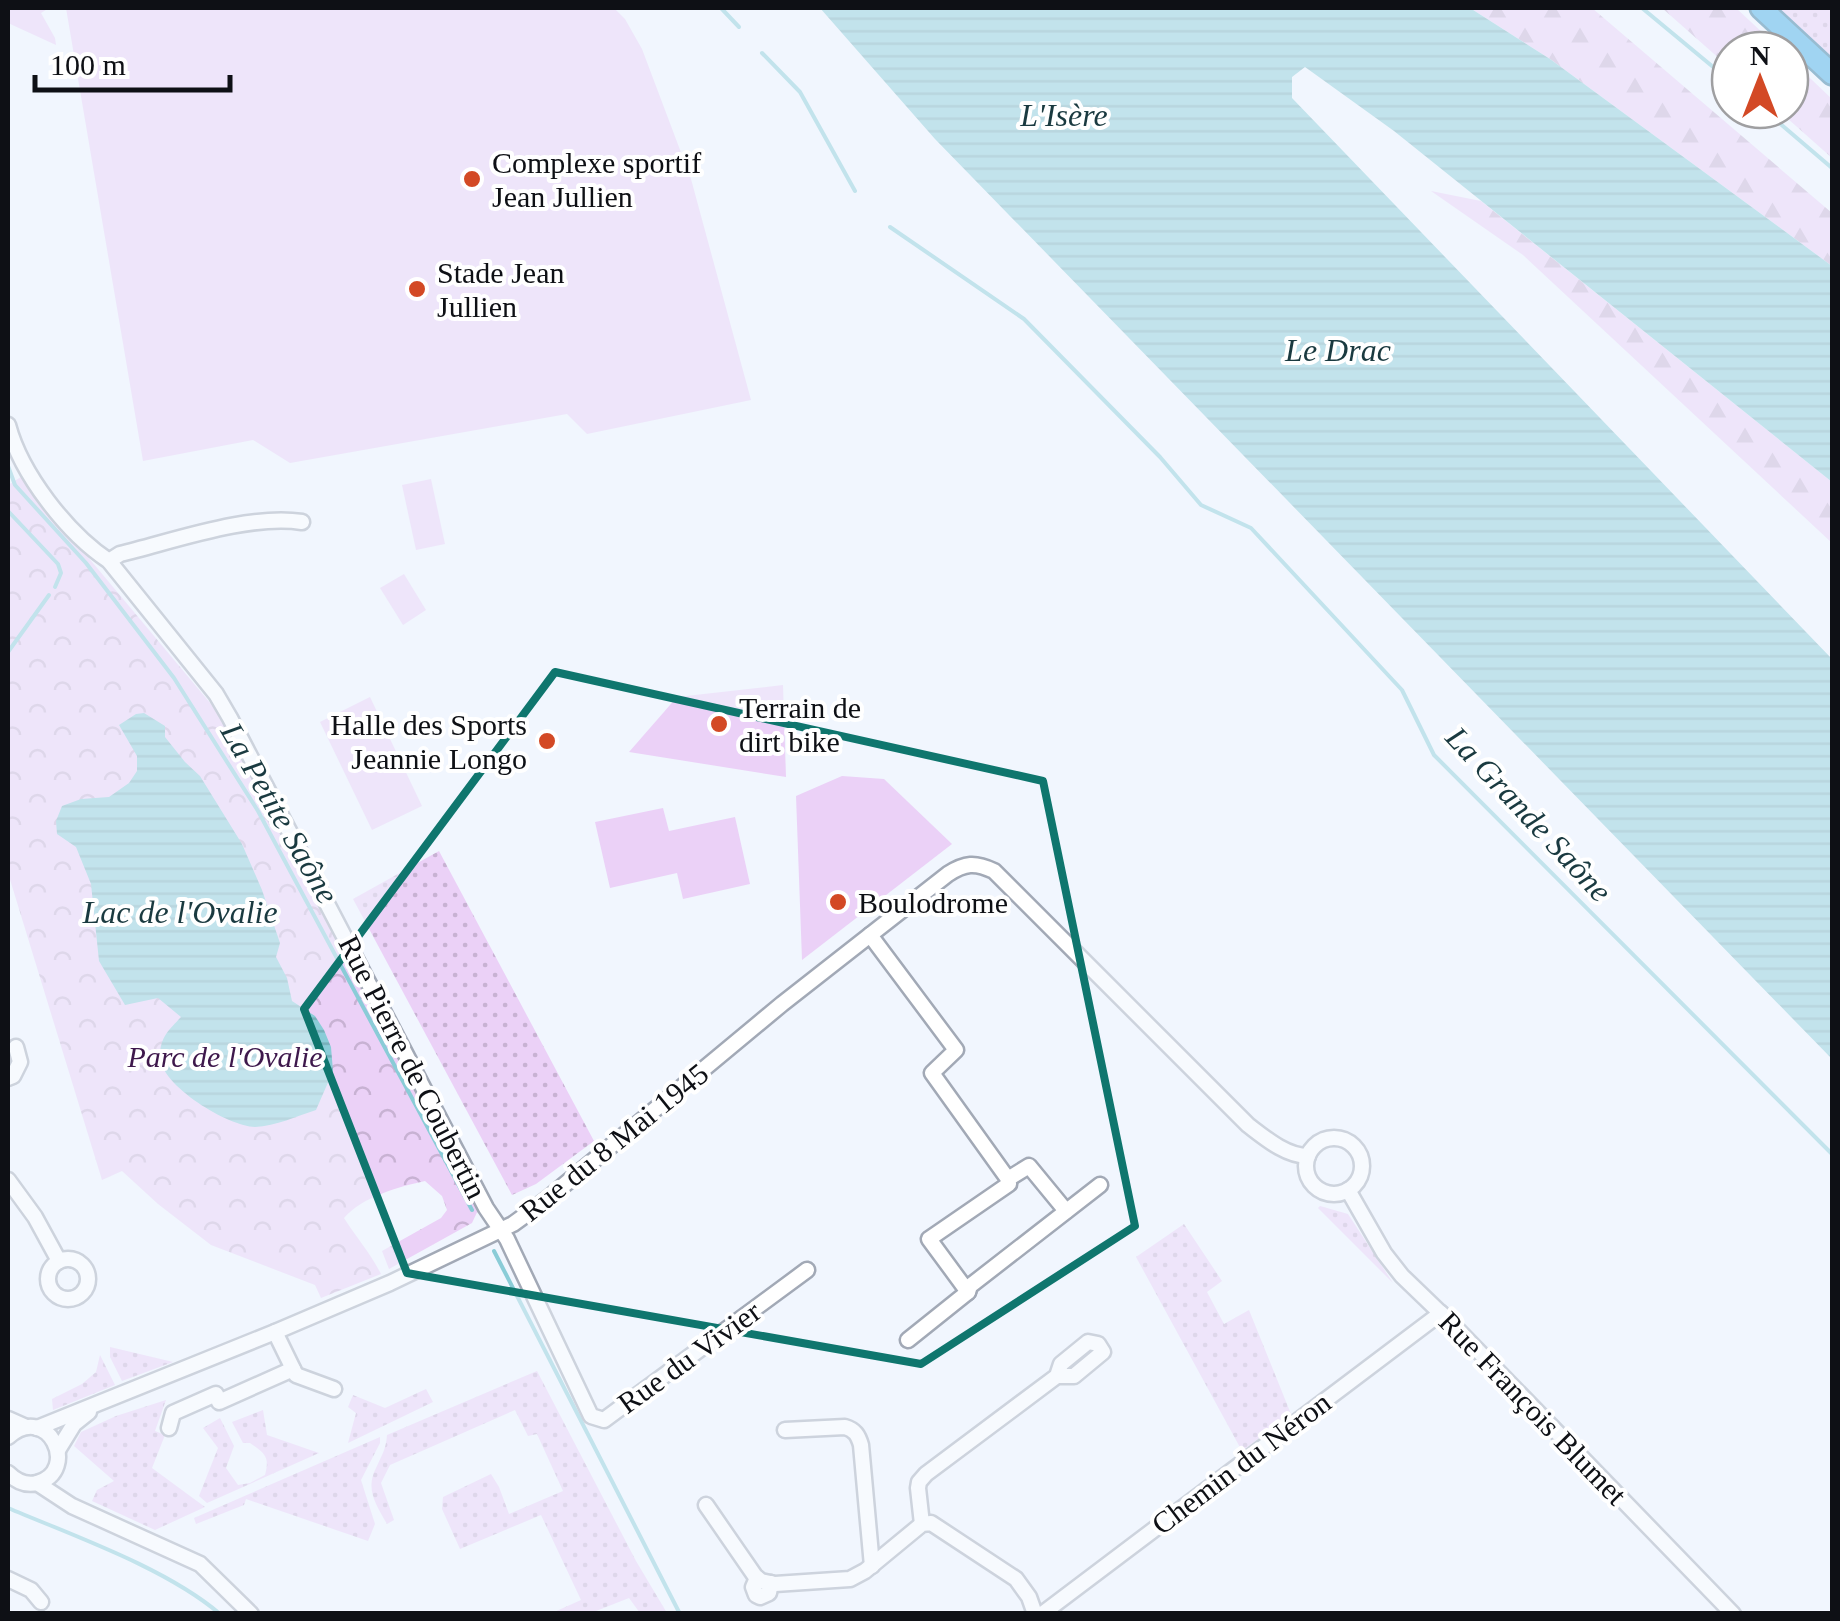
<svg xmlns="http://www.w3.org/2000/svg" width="1840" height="1621" font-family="Georgia,serif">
	<defs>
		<pattern id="grass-dots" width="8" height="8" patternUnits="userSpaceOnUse" patternTransform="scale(2.5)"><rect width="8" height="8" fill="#ebd1f7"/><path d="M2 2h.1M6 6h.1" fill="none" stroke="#c8b2d3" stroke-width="1.8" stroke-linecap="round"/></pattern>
		<pattern id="forest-firs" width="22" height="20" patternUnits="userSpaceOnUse" patternTransform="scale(2.5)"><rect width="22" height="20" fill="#ebd1f7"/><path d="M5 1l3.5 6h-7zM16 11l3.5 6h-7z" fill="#c8b2d3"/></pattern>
		<pattern id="park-crowns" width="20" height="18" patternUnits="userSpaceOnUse" patternTransform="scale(2.5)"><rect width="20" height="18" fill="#ebd1f7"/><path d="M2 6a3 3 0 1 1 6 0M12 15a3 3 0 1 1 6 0" fill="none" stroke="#c8b2d3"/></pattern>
		<pattern id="water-rules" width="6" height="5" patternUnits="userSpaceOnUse" patternTransform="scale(2.5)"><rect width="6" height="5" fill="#8accd7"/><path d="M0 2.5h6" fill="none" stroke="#76aeb8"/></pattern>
	</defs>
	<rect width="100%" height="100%" fill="#f1f6fe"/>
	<!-- grass -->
	<g fill="url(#grass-dots)">
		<path d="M1775,8H1832V62Z"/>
		<path d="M439,851L594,1141L536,1184L512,1195L353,899Z"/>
		<path d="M1320,1206L1348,1214L1393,1283L1318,1208Z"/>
		<path d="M1184,1224L1222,1281L1207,1292L1224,1324L1249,1310L1291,1414L1242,1451L1136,1257Z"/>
		<path d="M110,1347L169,1361L173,1362L122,1381L110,1357Z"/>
		<path d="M100,1355L115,1385L53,1410L52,1399L82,1384L96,1372Z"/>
		<path d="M537,1371L636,1561L667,1613H640L629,1598L591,1613H552L581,1600L541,1515L460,1549L442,1509L443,1497L491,1474L499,1487L509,1514L563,1491L537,1434L528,1436L515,1410L390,1465L381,1483L394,1520L387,1524C376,1505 365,1489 376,1468C382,1455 386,1449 387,1435Z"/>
		<path d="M426,1389L433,1402L348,1443L356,1413L348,1407L353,1395L385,1408Z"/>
		<path d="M166,1400L155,1431L165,1435L152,1468L205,1507L155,1530L92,1501L97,1490L114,1481L74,1446L81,1432L116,1416Z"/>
		<path d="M263,1410L267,1435L319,1453L207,1503L199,1496L218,1448L203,1428L220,1418L234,1446L226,1468L238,1485L250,1483L265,1475C270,1457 265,1453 250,1443H243L232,1422Z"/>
		<path d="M380,1437V1443L361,1480L375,1524L368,1541L246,1499L244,1505L196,1524L194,1518Z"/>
	</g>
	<!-- forest -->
	<g fill="url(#forest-firs)">
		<path d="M1470,8H1592L1832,213V266L1550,59Z"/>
		<path d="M1662,8H1736L1781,50H1730V68Z"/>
		<path d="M1790,59L1832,99V158L1778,110H1790Z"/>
		<path d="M1431,191L1481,201L1832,482V543L1523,255Z"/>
	</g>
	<!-- park -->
	<path fill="url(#park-crowns)" d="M21,477L216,710L479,1208L472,1223L389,1269L382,1251L441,1218L447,1210L442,1196L425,1181C398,1187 362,1197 344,1218C356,1237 371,1254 381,1274L321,1298L315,1285L211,1245L158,1204L122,1171L102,1180L8,873V485Z"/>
	<!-- pitch -->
	<g fill="#ebd1f7">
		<path d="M8,8H49L41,13L55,38L56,45L8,23Z"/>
		<path d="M66,8H614L625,19L642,49L691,179L751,400L587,434L567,414L290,463L253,440L143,461Z"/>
		<path d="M431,479L445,544L416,550L402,485Z"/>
		<path d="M404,574L426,610L403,625L380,588Z"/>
		<path d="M783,685L786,777L629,752L677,697Z"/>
		<path d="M370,697L422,806L372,830L320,722Z"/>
		<path d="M842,776L884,779L952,844L802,960L796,796Z"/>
		<path d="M663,808L669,831L735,817L750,884L683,899L677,873L610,888L595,822Z"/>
	</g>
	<!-- water -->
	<g fill="url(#water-rules)">
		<path d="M820,8H1470L1550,59L1832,266V482L1394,131L1305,67L1292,77V98L1832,659V1059L935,139Z"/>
		<path d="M144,713L165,726V737L185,762L200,776L242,844L262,890L280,943L276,957L287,978L292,1001L315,1016L324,1030L331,1047L333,1071L316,1110C297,1116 276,1126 255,1127C229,1127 159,1085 160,1056C160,1037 169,1030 181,1017L158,998L125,1005L99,961L91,884L76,847L57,834L56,821L62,806L81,799L109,797L129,783L137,771V756L119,725L136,714Z"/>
	</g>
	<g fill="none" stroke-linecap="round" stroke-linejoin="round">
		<!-- stream -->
		<g stroke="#8accd7" stroke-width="4">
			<path d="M721,8L739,27"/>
			<path d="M1642,8L1730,81"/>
			<path d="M762,53L800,92L855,191"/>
			<path d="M1764,110L1832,168"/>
			<path d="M890,227L1024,319L1160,457L1201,505L1251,528L1402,690L1434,755L1832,1154"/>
			<path d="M8,466L15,485L86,563L174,678L258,811L472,1210"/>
			<path d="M8,511L58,564L61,573L55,587"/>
			<path d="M8,652L49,595"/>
			<path d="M494,1251L680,1614"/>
			<path d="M8,1508C74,1536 166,1568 220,1614"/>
		</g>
		<!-- minor casing -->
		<g stroke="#a2a9b6" stroke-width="19">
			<g id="minor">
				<path d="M8,425C21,474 67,533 109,561L216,694L230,718L486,1208L507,1239L591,1416L604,1420L807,1270"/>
				<path d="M109,561L120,554C174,541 248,514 302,522"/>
				<path d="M870,935L956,1050L932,1073L1008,1179L1029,1166L1066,1211"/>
				<path d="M8,1078L13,1076L20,1062L16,1047"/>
				<circle cx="1334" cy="1166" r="28"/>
				<path d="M8,1180L35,1217L59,1261"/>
				<path d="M1348,1190L1384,1253L1402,1276L1454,1326L1733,1614"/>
				<circle cx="68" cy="1279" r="20"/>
				<path d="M968,1292L929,1239L1009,1184L1008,1179"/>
				<path d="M275,1332L296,1375L334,1389"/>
				<path d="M908,1340L968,1292L970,1286L1100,1185"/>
				<path d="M8,1419L26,1427"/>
				<path d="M37,1428L275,1332L390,1283L513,1224L546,1200L782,1004L948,874C965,863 975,862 994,871L1248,1125C1265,1138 1286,1156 1308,1156"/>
				<path d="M169,1428L173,1413L216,1394L219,1402L293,1369"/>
				<path d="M785,1430L845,1427C855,1430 858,1435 861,1445L872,1566"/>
				<path d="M8,1437C48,1401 81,1471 37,1483C25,1486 16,1481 8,1473"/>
				<path d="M58,1450L74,1424L89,1412"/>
				<path d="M37,1483L72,1506L200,1564L251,1614"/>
				<path d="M706,1505L755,1576L761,1581L775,1584L850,1579L865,1571L922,1524L931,1523L1016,1579L1029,1597L1035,1614"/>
				<path d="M922,1524L918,1488L919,1482L926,1474L1057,1376H1074L1103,1352L1098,1344L1088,1342L1061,1364L1057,1376"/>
				<path d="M757,1578L753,1587L756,1595L760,1597L769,1593L771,1583"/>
				<path d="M8,1579L31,1590L41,1602"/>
				<path d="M1042,1614L1441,1313"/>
			</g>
		</g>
		<!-- highway casing -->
		<g stroke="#2d759c" stroke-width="25">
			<path id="highway" d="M1761,8L1832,74"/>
		</g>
		<!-- minor -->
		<use href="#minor" stroke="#fff" stroke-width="14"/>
		<!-- highway -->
		<use href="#highway" stroke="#3eabe5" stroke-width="20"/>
	</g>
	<!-- marked area -->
	<path d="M0 0H1840V1621H0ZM555,672L1043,781L1135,1226L921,1364L407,1273L304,1009Z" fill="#f1f6fe" fill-opacity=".55" fill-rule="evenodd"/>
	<path fill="none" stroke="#0f766e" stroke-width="8" stroke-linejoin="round" d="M555,672L1043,781L1135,1226L921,1364L407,1273L304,1009Z"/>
	<!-- markers -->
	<g fill="#d34925" stroke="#fff" stroke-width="4">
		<circle cx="472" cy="179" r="10"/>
		<circle cx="417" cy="289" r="10"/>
		<circle cx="719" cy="724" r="10"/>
		<circle cx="547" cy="741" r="10"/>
		<circle cx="838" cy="902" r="10"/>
	</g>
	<g text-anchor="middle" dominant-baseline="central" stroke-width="8" stroke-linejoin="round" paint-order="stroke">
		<!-- poi labels -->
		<g font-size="30" fill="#0e1015" stroke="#fff" text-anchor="start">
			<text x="492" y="162">Complexe sportif<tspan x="492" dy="34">Jean Jullien</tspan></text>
			<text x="437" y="272">Stade Jean<tspan x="437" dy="34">Jullien</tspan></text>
			<text x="739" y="707">Terrain de<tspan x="739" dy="34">dirt bike</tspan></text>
			<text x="527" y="724" text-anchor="end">Halle des Sports<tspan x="527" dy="34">Jeannie Longo</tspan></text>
			<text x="858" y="902">Boulodrome</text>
		</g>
		<!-- park labels -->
		<g font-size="30" font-style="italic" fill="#3e184c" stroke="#fff">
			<text x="225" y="1056">Parc de l'Ovalie</text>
		</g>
		<!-- street labels -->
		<g font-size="30" fill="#0e1015" stroke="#fff">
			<text transform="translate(413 1067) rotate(63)">Rue Pierre de Coubertin</text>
			<text transform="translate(614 1142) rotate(-39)">Rue du 8 Mai 1945</text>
			<text transform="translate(689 1357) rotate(-36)">Rue du Vivier</text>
			<text transform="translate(1533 1408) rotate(46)">Rue François Blumet</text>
			<text transform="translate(1241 1463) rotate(-37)">Chemin du Néron</text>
		</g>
		<!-- water labels -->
		<g font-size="32" font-style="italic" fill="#1a3a40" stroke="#fff">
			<text x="1064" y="115">L'Isère</text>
			<text x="1338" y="350">Le Drac</text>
			<text transform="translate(280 813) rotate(60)">La Petite Saône</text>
			<text transform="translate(1529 814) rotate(47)">La Grande Saône</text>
			<text x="180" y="912">Lac de l'Ovalie</text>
		</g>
	</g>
	<!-- border -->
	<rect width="1840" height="1621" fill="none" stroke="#0e1015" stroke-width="20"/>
	<!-- north arrow -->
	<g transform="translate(1760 80)"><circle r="48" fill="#ffffff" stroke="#9f9fa1" stroke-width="2.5"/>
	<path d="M0-8L18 38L0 25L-18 38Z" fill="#d34925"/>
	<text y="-15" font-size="28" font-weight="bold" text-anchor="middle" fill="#0e1015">N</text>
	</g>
	<!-- scale -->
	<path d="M35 75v15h195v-15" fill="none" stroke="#0e1015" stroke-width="5"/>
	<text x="50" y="75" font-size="30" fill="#0e1015" stroke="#ffffff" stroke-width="8" paint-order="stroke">100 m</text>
</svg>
